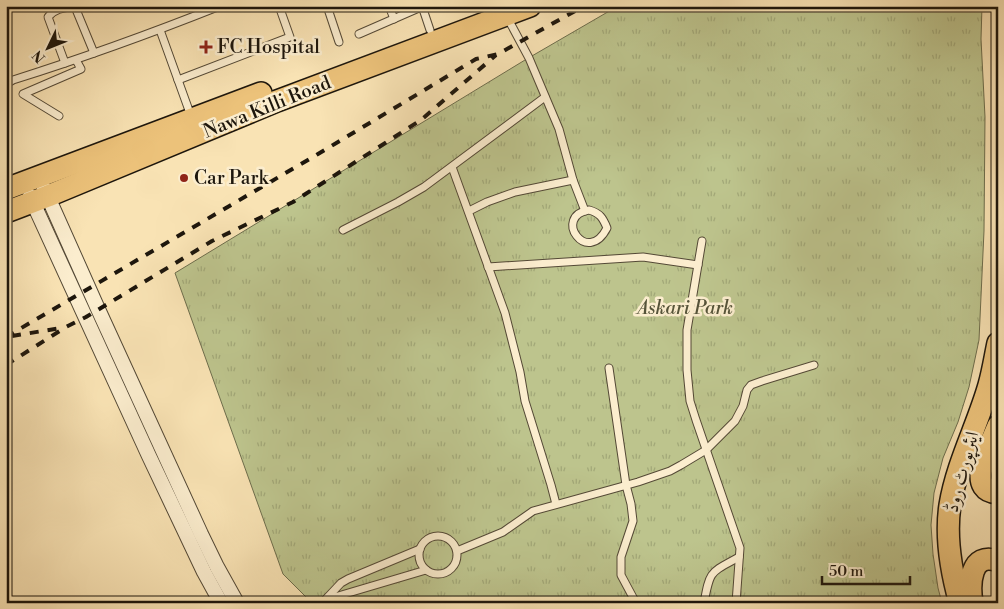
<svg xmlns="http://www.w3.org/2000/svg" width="1004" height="609" font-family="'Libre Bodoni',Amiri,serif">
	<defs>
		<pattern id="park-tufts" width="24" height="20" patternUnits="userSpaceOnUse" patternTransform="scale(1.25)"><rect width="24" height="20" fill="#bdc48d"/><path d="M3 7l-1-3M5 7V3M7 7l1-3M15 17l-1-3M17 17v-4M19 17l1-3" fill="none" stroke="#a2a878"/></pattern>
	</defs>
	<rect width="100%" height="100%" fill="#f9e3b4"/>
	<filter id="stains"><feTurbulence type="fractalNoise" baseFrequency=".004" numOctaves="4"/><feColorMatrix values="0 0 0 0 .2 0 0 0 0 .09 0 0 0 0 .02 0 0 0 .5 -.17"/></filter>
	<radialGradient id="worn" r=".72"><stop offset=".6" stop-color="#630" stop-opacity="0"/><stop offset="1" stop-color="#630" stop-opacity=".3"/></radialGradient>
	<!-- park -->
	<path fill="url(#park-tufts)" stroke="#6d6d4c" d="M618,6H982L981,39L985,117L984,231L979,340L969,387L958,422L943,458L934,493L931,525L933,554L938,588L942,603H312L283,574L175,273L525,60Z"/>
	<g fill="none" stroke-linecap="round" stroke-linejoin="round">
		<!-- lane casing -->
		<g stroke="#544936" stroke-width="9">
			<g id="lane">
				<path d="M327,6L339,42"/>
				<path d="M389,6L394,19"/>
				<path d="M421,6L424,12L430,30"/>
				<path d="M507,17L529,58L559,129L573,180L585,211"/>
				<path d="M160,30L191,116"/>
				<path d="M359,34L421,7"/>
				<path d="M65,63L48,17C54,9 65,7 75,7L94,53"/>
				<path d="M178,80L290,37L279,6"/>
				<path d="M6,84L13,80C83,58 152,33 220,6"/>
				<path d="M59,116L23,94L81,69L76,60"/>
				<path d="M452,167L505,313L520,372L525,401L551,485L556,504"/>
				<path d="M589,210C600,213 603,218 607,228C587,267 552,216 589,210Z"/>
				<path d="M469,211L487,202L515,192L573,180"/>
				<path d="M343,230L398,202L424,187L545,97"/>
				<path d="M702,241L687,330V370L690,401L696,420L740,548L736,603"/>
				<path d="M488,267L643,257L698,265"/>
				<path d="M609,368L626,485L631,504L633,521L621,557V575L636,603"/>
				<circle cx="438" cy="555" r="19"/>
				<path d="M457,551L503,532L533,511L638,482L670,471L681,465L706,450L735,421L743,406L747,390L751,385L762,381L814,365"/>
				<path d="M328,599L426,570"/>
				<path d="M325,600L341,583L348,579L420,549"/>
				<path d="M704,603C710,570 710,573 739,557"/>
			</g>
		</g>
		<!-- street casing -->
		<g stroke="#544936" stroke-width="16">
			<g id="street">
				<path d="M44,188L98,309L201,534L217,567L237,603"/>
				<path d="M30,196L149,456L204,572L221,603"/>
			</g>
		</g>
		<!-- primary casing -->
		<g stroke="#1d160c" stroke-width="24">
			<g id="primary">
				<path d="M6,189L261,93"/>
				<path d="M6,212L48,196L277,101L530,6"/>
				<path d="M998,426C992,442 963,491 998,493"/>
				<path d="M960,603C951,571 945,538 950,505C957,463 978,424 989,385C993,371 995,357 998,343"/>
				<path d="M972,603C969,584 970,551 998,561"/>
			</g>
		</g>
		<!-- lane -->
		<use href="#lane" stroke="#fbedce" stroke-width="7"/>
		<!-- street -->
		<use href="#street" stroke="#fbedce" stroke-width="14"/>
		<!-- primary -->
		<use href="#primary" stroke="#ecc27a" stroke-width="21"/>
		<!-- rail -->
		<g stroke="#1d160c" stroke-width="4" stroke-dasharray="9 9" stroke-linecap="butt">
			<path d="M12,336L61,328"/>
			<path d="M6,337L318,154L476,59L498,54L584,6"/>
			<path d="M6,365L66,327L86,317L212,241L293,202L421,120L496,55"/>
		</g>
	</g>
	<!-- markers -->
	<g fill="#8f2418" stroke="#fbedce" stroke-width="2">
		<path d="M203.5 39.5h5v5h5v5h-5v5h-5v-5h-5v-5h5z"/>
		<circle cx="184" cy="178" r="5"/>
	</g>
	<g text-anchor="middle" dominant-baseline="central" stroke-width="5" stroke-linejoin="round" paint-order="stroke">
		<!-- poi labels -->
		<g font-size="19" fill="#1d160c" stroke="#fbedce" text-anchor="start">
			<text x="217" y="47">FC Hospital</text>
			<text x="194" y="178">Car Park</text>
		</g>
		<!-- street labels -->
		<g font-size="19" fill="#1d160c" stroke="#fbedce">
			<text transform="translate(267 107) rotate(-22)">Nawa Killi Road</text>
			<text transform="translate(962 472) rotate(-75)">ایئرپورٹ روڈ</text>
		</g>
		<!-- park labels -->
		<g font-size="19" font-style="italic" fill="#555339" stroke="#fbedce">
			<text x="685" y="308">Askari Park</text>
		</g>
	</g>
	<!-- margin -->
	<rect width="1004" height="609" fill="none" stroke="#f9e3b4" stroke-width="25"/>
	<rect x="8" y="8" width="989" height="594" fill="none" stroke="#1d160c" stroke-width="2.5"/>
	<rect x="12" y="12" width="979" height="584" fill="none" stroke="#1d160c"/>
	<!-- north arrow -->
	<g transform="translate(48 48) rotate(227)" stroke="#fbedce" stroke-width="4" paint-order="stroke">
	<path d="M0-4L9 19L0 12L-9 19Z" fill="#1d160c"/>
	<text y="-8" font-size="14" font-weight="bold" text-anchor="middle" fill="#1d160c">N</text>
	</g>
	<!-- scale -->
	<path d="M822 576v8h88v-8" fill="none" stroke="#1d160c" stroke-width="2.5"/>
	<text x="829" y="576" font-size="15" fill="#1d160c" stroke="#fbedce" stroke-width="4" paint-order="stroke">50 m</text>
	<rect width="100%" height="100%" filter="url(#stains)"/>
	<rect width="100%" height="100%" fill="url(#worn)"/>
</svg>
